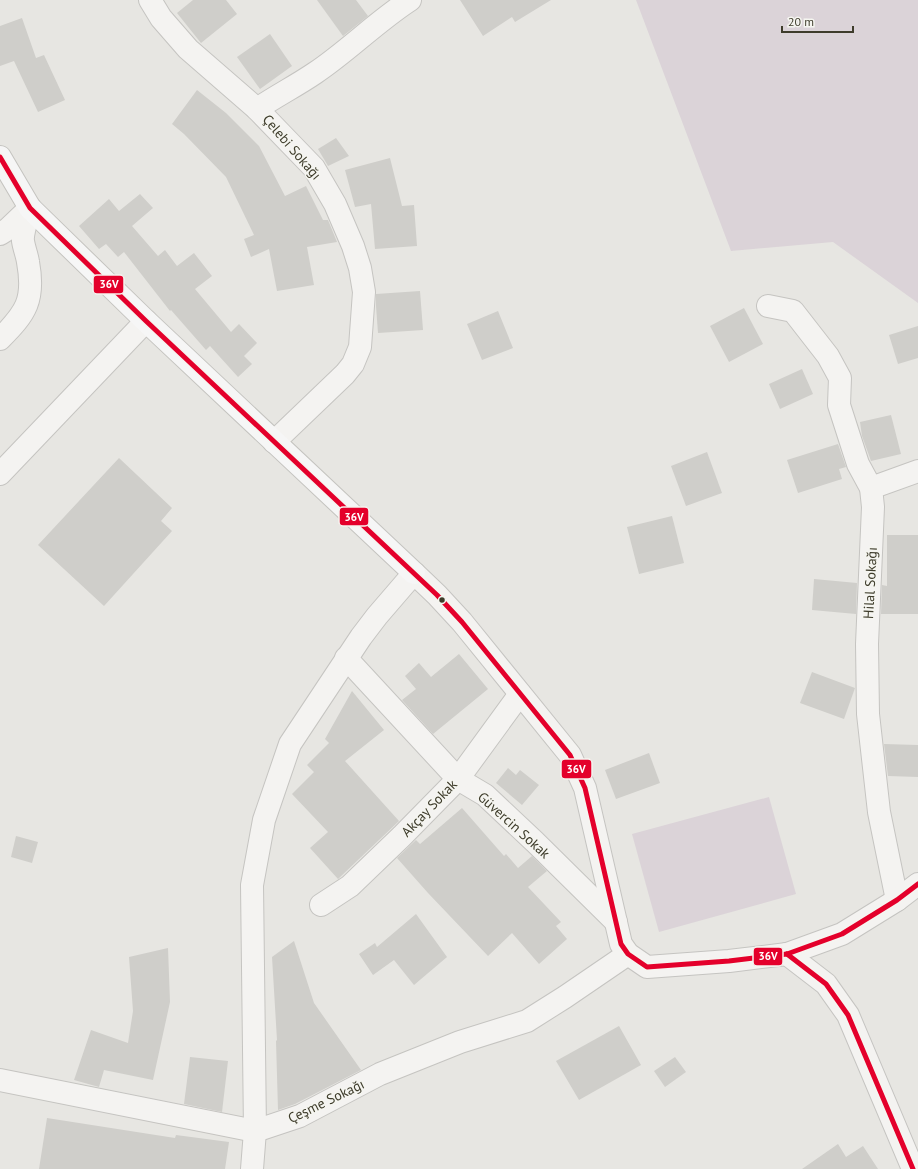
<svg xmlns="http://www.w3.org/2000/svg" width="918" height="1169" font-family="'PT Sans',sans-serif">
	<rect width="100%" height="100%" fill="#e7e6e2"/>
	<!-- green -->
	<g fill="#dbd3d8">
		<path d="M636,0H918V303L833,242L731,251Z"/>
		<path d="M769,797L796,894L659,932L632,834Z"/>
	</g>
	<!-- building -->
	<g fill="#cfceca">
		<path d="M193,0H226L237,14L201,43L177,13Z"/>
		<path d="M317,0H356L368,16L343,36Z"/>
		<path d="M460,0H551L515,22L512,17L483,36Z"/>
		<path d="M22,18L36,58L44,55L65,100L38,112L14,61L0,66V26Z"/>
		<path d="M270,34L292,66L260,89L237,57Z"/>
		<path d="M197,90L226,113L259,146L285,196L306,186L323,220H328L337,242L307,247L314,285L277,291L269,249L251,257L244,239L254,235L226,177L184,134L172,124Z"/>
		<path d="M336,138L349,156L328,166L318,149Z"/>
		<path d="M390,158L402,206L414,205L417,246L375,249L371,204L355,207L345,170Z"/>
		<path d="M140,194L153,208L132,226L158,256L165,250L177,266L194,253L212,276L195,289L231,332L239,324L257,343L244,356L252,364L238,377L210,346L206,350L171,310L170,311L124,252L118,257L106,244L99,249L79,226L109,199L119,211Z"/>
		<path d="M420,291L423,330L378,333L376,306V294Z"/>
		<path d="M744,308L763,344L729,362L710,326Z"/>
		<path d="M498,311L513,348L482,360L467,324Z"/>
		<path d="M918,326V358L898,364L889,335Z"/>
		<path d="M802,369L813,394L780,409L769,384Z"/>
		<path d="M891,415L901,454L871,461L862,436L860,422Z"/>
		<path d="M838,444L846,467L839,469L842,479L798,493L787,460Z"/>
		<path d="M707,452L722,493L686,506L671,466Z"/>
		<path d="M119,458L172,508L161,521L172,531L104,606L38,545Z"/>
		<path d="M672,516L684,563L639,574L627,527Z"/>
		<path d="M887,535H918V614H881L882,585L887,586Z"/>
		<path d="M814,579L857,583L856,614L812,610Z"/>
		<path d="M459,654L488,689L433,734L402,700L416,689L405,676L419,663L431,677Z"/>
		<path d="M812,672L855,688L844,719L800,703Z"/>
		<path d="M352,691L384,730L345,761L399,821L338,879L310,848L328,832L292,794L314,772L307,765L329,743L325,739Z"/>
		<path d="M884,744L918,745V777L888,776Z"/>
		<path d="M649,753L660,783L616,799L605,770Z"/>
		<path d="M508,768L516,775L520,770L539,785L522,805L496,783Z"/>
		<path d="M462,808L504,856L506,854L518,868L532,856L547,871L528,887L561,922L556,926L567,939L539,964L512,933L488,956L428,893L397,858L416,840L420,844Z"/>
		<path d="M16,836L38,842L32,863L11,857Z"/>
		<path d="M416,914L447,957L414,985L394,960L373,975L359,954L375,943L377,947Z"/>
		<path d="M294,941L314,1003L361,1070L295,1104L278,1110L276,1041L277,1040L272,957Z"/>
		<path d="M168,948L170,1002L153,1080L104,1070L99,1087L74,1080L91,1030L128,1043L133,1011L129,957Z"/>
		<path d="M619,1026L641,1065L579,1100L556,1061Z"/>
		<path d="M190,1057L228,1061L222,1112L184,1104Z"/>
		<path d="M675,1057L686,1072L665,1087L654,1071Z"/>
		<path d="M47,1118L175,1138L176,1135L229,1142L225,1169H39Z"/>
		<path d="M838,1144L846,1157L863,1146L878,1169H802Z"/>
	</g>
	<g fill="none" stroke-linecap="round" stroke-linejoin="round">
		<!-- minor casing -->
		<g stroke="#c5c4c1" stroke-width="24">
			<g id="minor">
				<path d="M150,0L161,18L188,49L257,109L314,168L335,204L353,246L360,268L364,292L360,347L353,364L345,374L274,442"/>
				<path d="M257,109C276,96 296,86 315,73C348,51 376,22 410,0"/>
				<path d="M0,234L8,229L30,208"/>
				<path d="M768,306L793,311L828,356L840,378L839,405L858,464L871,488L873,507L867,644L868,714L879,812L897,900"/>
				<path d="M0,339C26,313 35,300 28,262C27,255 24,248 23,241C22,233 28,217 30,208"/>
				<path d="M0,474L146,321"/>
				<path d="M871,488L918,471"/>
				<path d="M346,658L458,779L485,795L535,842L616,922"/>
				<path d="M321,905L350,886L402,836L458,779L520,694"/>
				<path d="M787,954L826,984L848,1015L913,1169"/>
				<path d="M0,1080L255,1131L300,1116L380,1074L460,1042L527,1021L565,997L628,954"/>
				<path d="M252,1169L255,1131L252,885L264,820L290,744L361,637L377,616L414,573L437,595L462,622L570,755L585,788L621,944L628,954L647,967L729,961L787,954L842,934L897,900L918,884"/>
			</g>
		</g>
		<!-- major casing -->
		<g stroke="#c4c3bf" stroke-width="24">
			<path id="major" d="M0,157L30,208L146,321L414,573"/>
		</g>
		<!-- minor -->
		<use href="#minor" stroke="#f4f3f1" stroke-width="22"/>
		<!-- major -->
		<use href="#major" stroke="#f6f6f6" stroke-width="22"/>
		<!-- bus-1 casing -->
		<g stroke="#f5f5f0" stroke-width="8">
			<g id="bus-1">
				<path d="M0,157L30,208L146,321L437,595L462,622L570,755L585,788L621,944L628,954L647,967L729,961L787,954L842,934L897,900L918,884"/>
				<path d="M787,954L826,984L848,1015L913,1169"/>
			</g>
		</g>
		<!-- bus-1 -->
		<use href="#bus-1" stroke="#e4002b" stroke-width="5"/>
	</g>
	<!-- markers -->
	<circle fill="#3e3c2b" stroke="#f5f5f0" stroke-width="1.5" cx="442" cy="600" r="3.5"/>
	<g text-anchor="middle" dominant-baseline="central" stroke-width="3" stroke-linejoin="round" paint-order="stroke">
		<!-- street labels -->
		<g font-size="14" fill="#3e3c2b" stroke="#f5f5f0">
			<text transform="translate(292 147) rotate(49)">Çelebi Sokağı</text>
			<text transform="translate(870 583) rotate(-87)">Hilal Sokağı</text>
			<text transform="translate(429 808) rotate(-46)">Akçay Sokak</text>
			<text transform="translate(514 825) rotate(42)">Güvercin Sokak</text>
			<text transform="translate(326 1101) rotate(-26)">Çeşme Sokağı</text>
		</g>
	</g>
	<g stroke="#f5f5f0" stroke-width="1.5">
		<rect x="93" y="275" width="31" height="19" rx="4" fill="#e4002b"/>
		<rect x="339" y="507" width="30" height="19" rx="4" fill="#e4002b"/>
		<rect x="561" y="759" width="31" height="20" rx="4" fill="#e4002b"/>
		<rect x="753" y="947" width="30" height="19" rx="4" fill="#e4002b"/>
	</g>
	<g font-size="11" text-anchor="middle" font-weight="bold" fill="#fff">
		<text x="109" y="288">36V</text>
		<text x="354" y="521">36V</text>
		<text x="576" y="773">36V</text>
		<text x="768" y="960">36V</text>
	</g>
	<!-- scale -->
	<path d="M782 26v6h71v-6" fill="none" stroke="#3e3c2b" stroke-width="2"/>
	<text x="788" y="26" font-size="12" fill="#3e3c2b" stroke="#f5f5f0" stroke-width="3" paint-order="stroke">20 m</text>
</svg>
